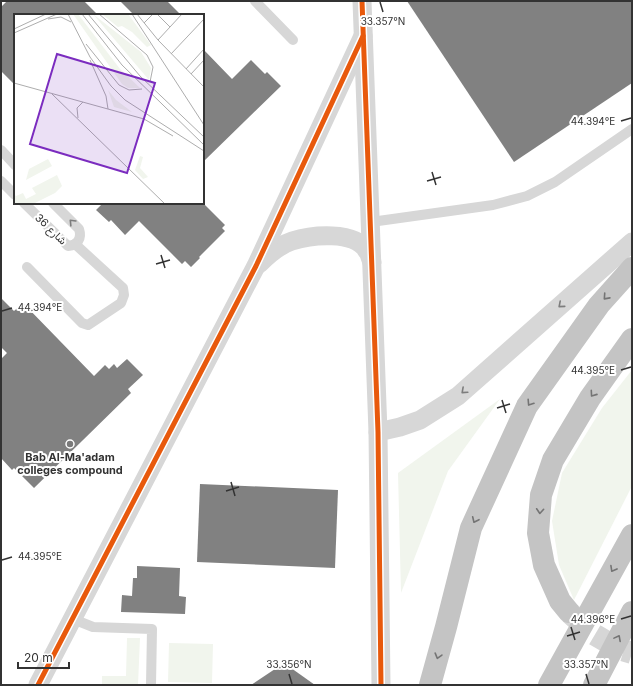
<svg xmlns="http://www.w3.org/2000/svg" width="633" height="686" font-family="Inter,Vazirmatn,sans-serif">
	<rect width="100%" height="100%" fill="#fff"/>
	<!-- green -->
	<g fill="#f1f5ed">
		<path d="M632,370V486L574,600L559,565L552,521L562,473L602,408Z"/>
		<path d="M500,399L448,471L401,593L398,473Z"/>
		<path d="M127,638H140L138,685H102V676H126Z"/>
		<path d="M169,643L213,644L212,683L168,682Z"/>
	</g>
	<!-- building -->
	<g fill="#818181">
		<path d="M7,1H84L98,15H15V85L1,71V7Z"/>
		<path d="M120,1H167L181,15H134Z"/>
		<path d="M407,1H632V83L514,162Z"/>
		<path d="M203,49L232,79L251,60L265,74L267,72L281,86L203,162Z"/>
		<path d="M103,203H203L225,225L222,228L225,231L199,257L200,258L191,267L185,261L182,264L139,221L125,235L111,220L109,222L96,210Z"/>
		<path d="M1,298L14,311L23,303L94,376L105,365L109,369L114,364L117,368L127,359L143,375L128,389L131,393L34,488L14,468L12,470L1,458V359L7,353L1,347Z"/>
		<path d="M200,484L338,490L335,568L197,562Z"/>
		<path d="M137,566L180,568L179,596L186,597L185,614L121,612L122,595L132,596L133,578H137Z"/>
		<path d="M284,663L315,685H251Z"/>
	</g>
	<g fill="none" stroke-linecap="round" stroke-linejoin="round">
		<!-- highway-tunnel -->
		<path stroke="#d6d6d6" stroke-width="22" stroke-dasharray="22 11" stroke-linecap="butt" d="M570,613L592,633L619,649L632,653"/>
		<!-- lane -->
		<g stroke="#d7d7d7" stroke-width="10">
			<path d="M255,1L293,40"/>
			<path d="M1,150L15,165"/>
			<path d="M1,181L15,195"/>
			<path d="M24,203L68,246C78,245 82,238 79,229L53,203"/>
			<path d="M371,222L493,205L527,196L555,182L632,129"/>
			<path d="M27,267L82,323L88,325L121,303L124,295L123,288L75,244"/>
			<path d="M73,619L93,627L152,629L151,685"/>
		</g>
		<!-- street -->
		<g stroke="#d7d7d7" stroke-width="19">
			<path d="M362,1L378,432L381,685"/>
			<path d="M259,264C268,255 279,245 292,241C311,235 355,230 367,251C370,254 370,259 372,262"/>
			<path d="M378,432L400,427L420,420L458,396L632,242"/>
			<path d="M38,685L256,266L363,36"/>
		</g>
		<!-- highway -->
		<g stroke="#c4c4c4" stroke-width="22">
			<path d="M569,612L560,601L544,565L538,533L541,495L553,460L590,398L632,339"/>
			<path d="M430,685L446,627L471,528L527,406L599,305L632,268"/>
		</g>
		<!-- highway-bridge -->
		<g stroke="#c4c4c4" stroke-width="22">
			<path d="M549,685L632,535"/>
			<path d="M594,685L632,612"/>
		</g>
		<!-- cycleway casing -->
		<g stroke="#fff" stroke-width="8">
			<g id="cycleway">
				<path d="M362,1L378,432L381,685"/>
				<path d="M38,685L256,266L363,36"/>
			</g>
		</g>
		<!-- cycleway -->
		<use href="#cycleway" stroke="#e8590c" stroke-width="5"/>
	</g>
	<!-- one-way arrows -->
	<defs><path id="oneway-chevron" d="M-2-3.5L2.5 0L-2 3.5" fill="none" stroke-width="1.6" stroke-linecap="round" stroke-linejoin="round"/></defs>
	<g stroke="#7d7d7d">
		<use href="#oneway-chevron" transform="translate(72 222) rotate(-134)"/>
		<use href="#oneway-chevron" transform="translate(561 305) rotate(139)"/>
		<use href="#oneway-chevron" transform="translate(464 391) rotate(138)"/>
	</g>
	<g stroke="#747474">
		<use href="#oneway-chevron" transform="translate(606 297) rotate(132)"/>
		<use href="#oneway-chevron" transform="translate(593 394) rotate(125)"/>
		<use href="#oneway-chevron" transform="translate(530 403) rotate(123)"/>
		<use href="#oneway-chevron" transform="translate(540 511) rotate(94)"/>
		<use href="#oneway-chevron" transform="translate(475 520) rotate(115)"/>
		<use href="#oneway-chevron" transform="translate(613 569) rotate(119)"/>
		<use href="#oneway-chevron" transform="translate(618 638) rotate(-62)"/>
		<use href="#oneway-chevron" transform="translate(438 656) rotate(106)"/>
	</g>
	<!-- ticks -->
	<path fill="none" stroke="#333" stroke-width="1.5" d="M380,2L383,12M621,121L631,118M432,172L436,185M427,181L441,177M161,255L165,268M156,264L170,260M2,311L12,308M621,370L631,367M502,400L506,413M497,408L510,404M231,482L235,496M226,491L239,487M2,560L12,557M621,619L631,616M571,627L575,640M567,636L580,632M289,674L292,684M586,674L589,684"/>
	<!-- markers -->
	<circle fill="#7a7a7a" stroke="#fff" stroke-width="1.5" cx="70" cy="444" r="4"/>
	<g text-anchor="middle" dominant-baseline="central" stroke-width="4" stroke-linejoin="round" paint-order="stroke">
		<!-- street labels -->
		<g font-size="11" fill="#333" stroke="#fff">
			<text transform="translate(51 229) rotate(44)">شارع 36</text>
		</g>
		<!-- poi labels -->
		<g font-size="11" font-weight="bold" fill="#333" stroke="#fff">
			<text x="70" y="457">Bab Al-Ma'adam<tspan x="70" dy="13">colleges compound</tspan></text>
		</g>
	</g>
	<!-- overview -->
	<g transform="translate(14 14)">
		<rect width="190" height="190" fill="#fff"/>
		<path d="M59,0H64L106,55L126,74H114L108,70ZM79,0L127,38L137,54L135,66ZM88,0H114L137,31L133,33L118,18L108,12L104,13ZM94,76L102,86L118,98L100,93ZM126,142L129,143L126,154L134,163L129,165L121,156ZM34,145L38,152L12,166L15,155ZM43,161L48,172L41,179L19,190H0V180L2,182L9,179L12,185L22,180L18,174Z" fill="#f1f5ed"/>
		<path fill="none" stroke="#adadad" stroke-width="1" d="M54,0L76,43L97,72L111,86L190,137M68,0L108,51L190,131M74,0L126,62L190,123M85,0L133,41L139,53L136,68M118,0L190,111M123,0L144,26M143,0L156,13M168,0L144,26L190,73M34,5L47,3L57,8M130,9L139,0M0,15L32,0M0,19L43,0M72,30L105,71L115,76L128,75M157,40L190,5M76,46L92,82L94,95M172,55L190,35M177,60L190,46M0,69L130,105L159,122M38,80L151,190M64,104L63,94L69,88"/>
		<path fill="#7b2cbf" fill-opacity="0.15" stroke="#7b2cbf" stroke-width="2" d="M43,40L141,69L113,159L16,130Z"/>
		<rect width="190" height="190" fill="none" stroke="#333" stroke-width="2"/>
	</g>
	<g font-size="10" text-anchor="middle" fill="#333" stroke="#fff" stroke-width="4" stroke-linejoin="round" paint-order="stroke">
		<text x="383" y="25">33.357°N</text>
		<text x="593" y="125">44.394°E</text>
		<text x="40" y="311">44.394°E</text>
		<text x="593" y="374">44.395°E</text>
		<text x="40" y="560">44.395°E</text>
		<text x="593" y="623">44.396°E</text>
		<text x="289" y="668">33.356°N</text>
		<text x="586" y="668">33.357°N</text>
	</g>
	<!-- border -->
	<rect width="633" height="686" fill="none" stroke="#333333" stroke-width="4"/>
	<!-- scale -->
	<path d="M18 662v6h51v-6" fill="none" stroke="#333333" stroke-width="2"/>
	<text x="24" y="662" font-size="12" fill="#333333" stroke="#ffffff" stroke-width="3" paint-order="stroke">20 m</text>
</svg>
